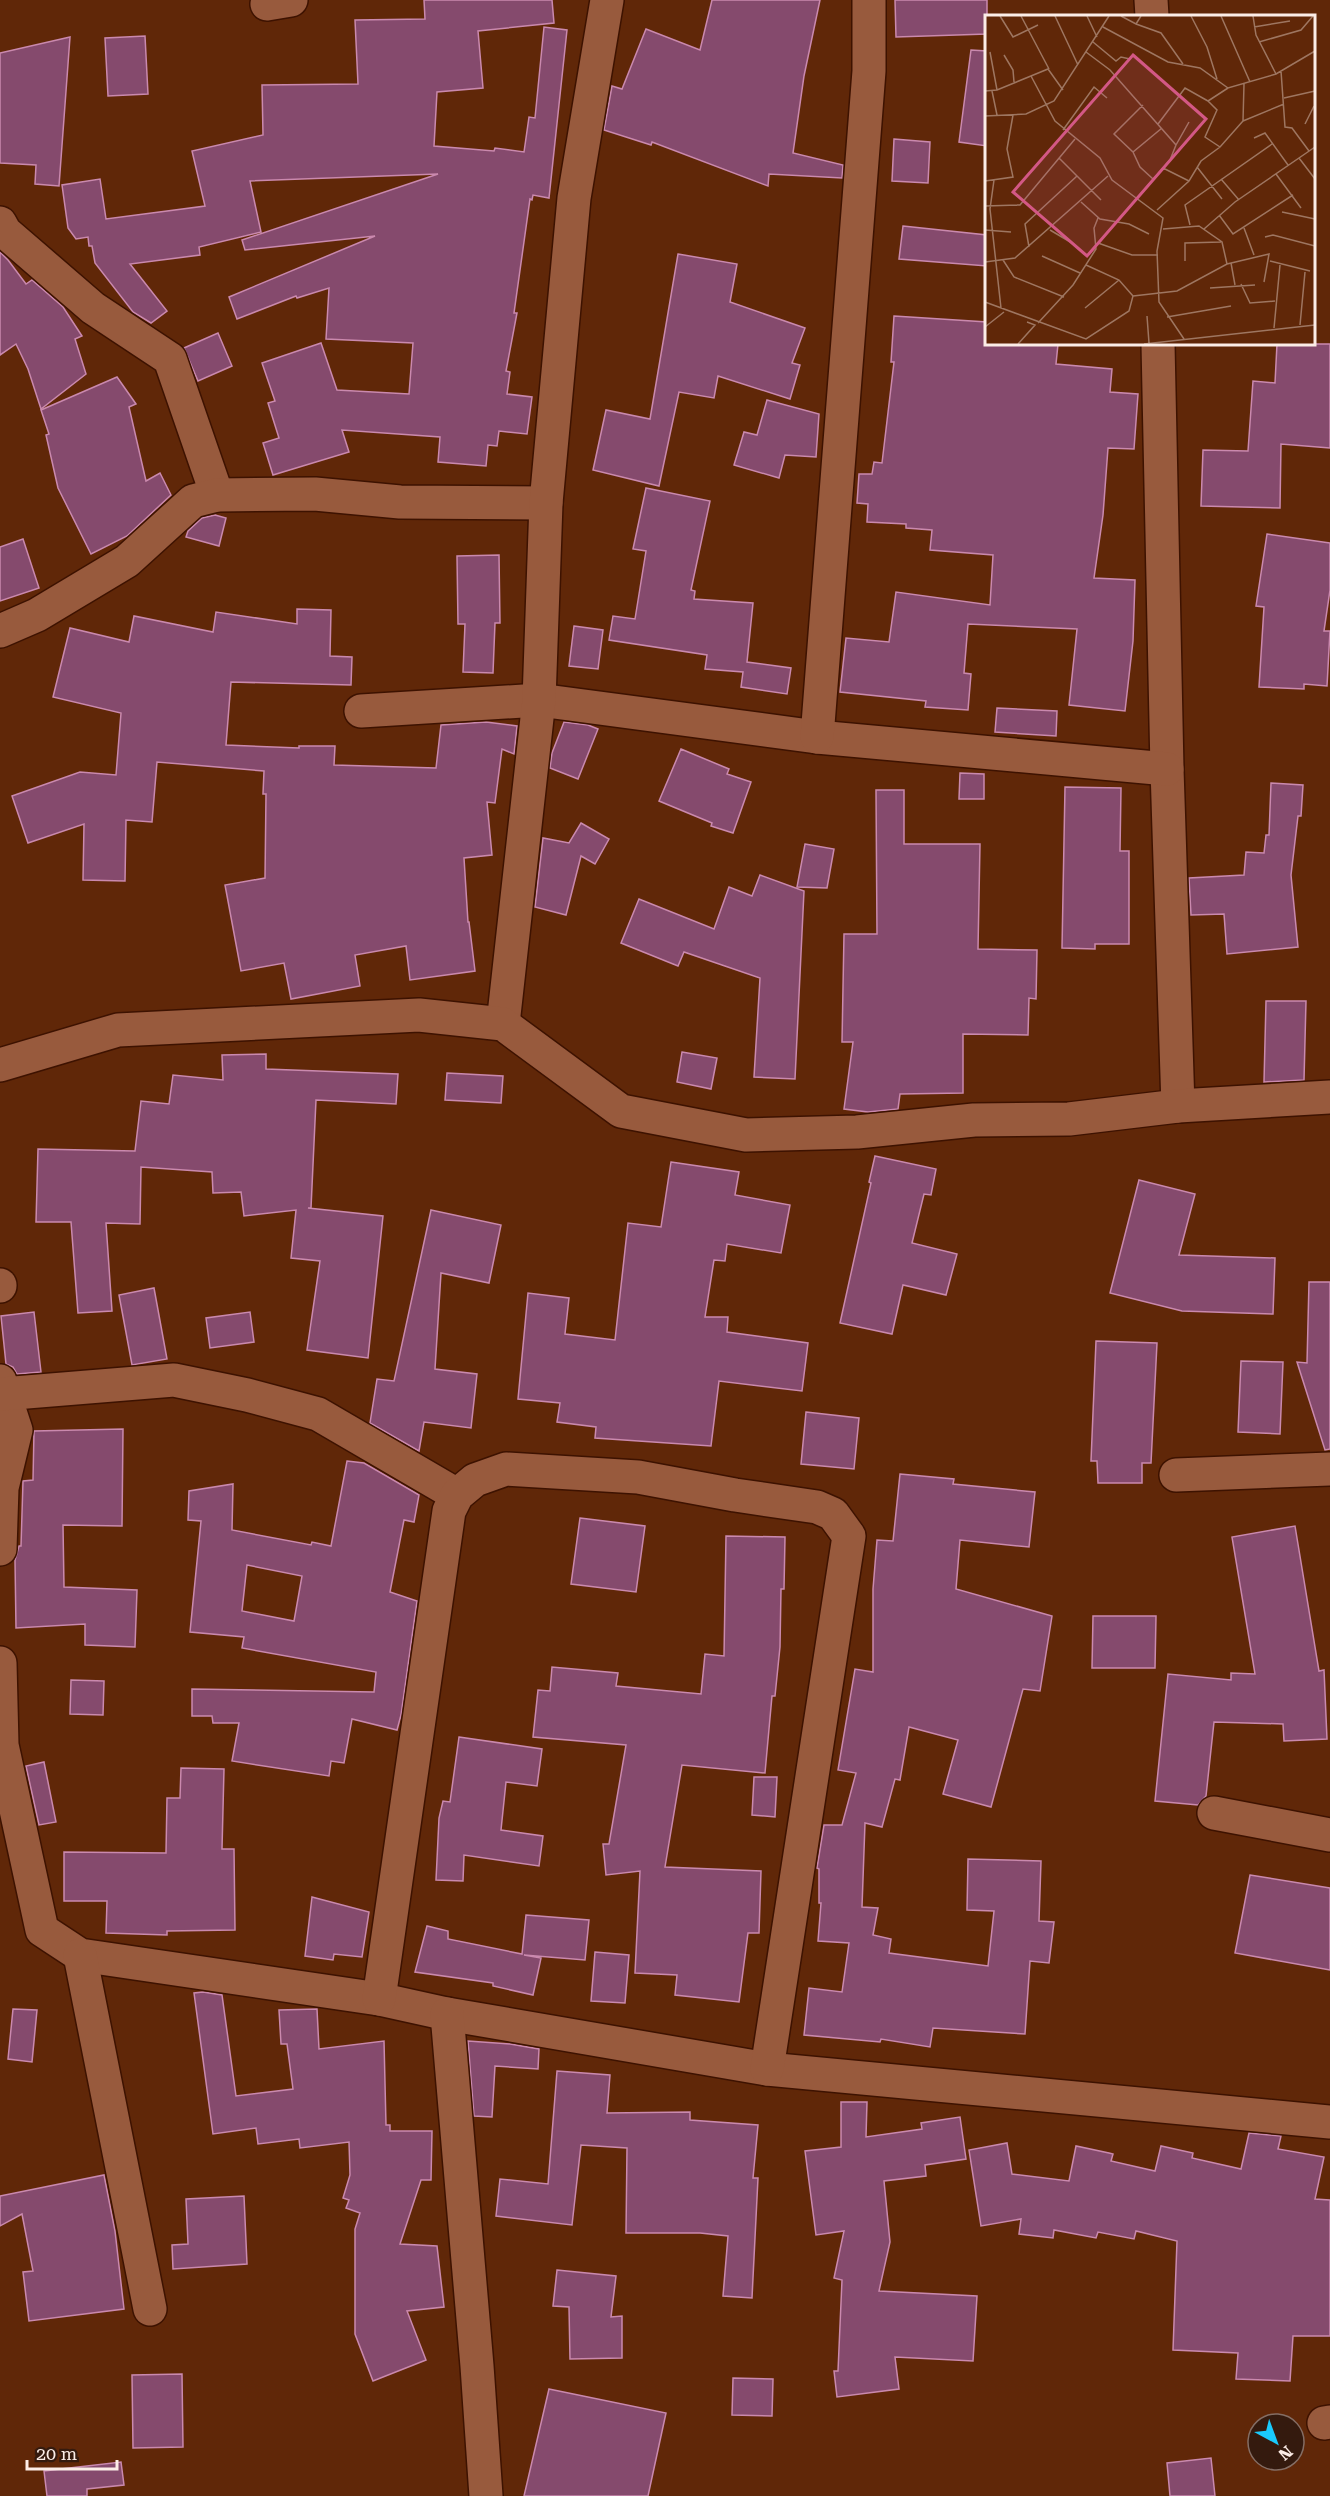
<svg xmlns="http://www.w3.org/2000/svg" width="1330" height="2496" font-family="'Roboto Serif',serif">
	<rect width="100%" height="100%" fill="#602708"/>
	<!-- building -->
	<g fill="#854a6d" stroke="#ca89ae" stroke-width="1.5" fill-rule="evenodd">
		<path d="M424,0H552L554,23L478,31L483,88L437,92L434,146L494,151L495,148L524,152L529,117L535,118L544,27L567,30L549,198L533,195L532,200L530,199L514,313H517L506,371L510,372L507,394L532,397L527,434L499,431L497,446L488,445L486,466L438,462L440,437L342,430L349,452L273,475L263,443L279,438L268,403L275,401L262,363L321,343L337,390L409,394L413,343L326,339L329,288L297,298L296,296L237,319L229,297L375,236L245,250L242,240L438,174L250,181L261,232L199,247L200,255L130,264L167,311L151,323L133,312L95,263L92,246H89L88,237L76,239L68,228L62,185L100,179L106,219L205,206L192,151L263,135L262,85L358,84L355,20L425,19Z"/>
		<path d="M712,0H820L804,76L793,153L843,165L842,178L769,174L768,186L652,142L651,145L604,130L612,86L622,89L646,29L700,50Z"/>
		<path d="M895,0H987V34L896,37Z"/>
		<path d="M145,36L148,94L108,96L105,38Z"/>
		<path d="M70,37L59,186L35,184L36,165L0,163V53Z"/>
		<path d="M971,50L987,51V146L959,142Z"/>
		<path d="M894,139L930,142L928,183L892,181Z"/>
		<path d="M903,226L987,235V266L899,259Z"/>
		<path d="M0,252L8,260L26,284L32,280L63,307L82,336L75,339L86,374L41,409L28,369L16,344L0,355Z"/>
		<path d="M678,254L737,264L730,302L805,328L792,363L800,365L790,399L718,376L714,398L679,392L659,486L593,470L606,410L650,419Z"/>
		<path d="M894,316L987,322V344H1058L1056,364L1112,369L1110,392L1138,394L1134,449L1108,448L1103,515L1094,578L1135,580L1133,641L1125,711L1069,705L1077,629L968,624L964,673L971,674L968,710L925,707L926,701L840,692L846,638L889,642L896,592L990,605L993,555L930,550L932,530L906,528V524L867,522L868,504L857,503L859,474H872L874,462L882,463L894,362H891Z"/>
		<path d="M218,333L232,366L198,381L184,348Z"/>
		<path d="M1277,344H1330V448L1281,444L1280,508L1201,506L1203,450L1248,451L1253,381L1275,383Z"/>
		<path d="M117,377L136,404L129,407L146,481L160,473L171,495L127,536L91,554L58,488L46,435L49,434L41,410Z"/>
		<path d="M767,400L819,414L816,457L785,455L779,478L734,465L744,432L757,435Z"/>
		<path d="M646,488L710,501L691,590L695,591L694,599L753,603L747,662L791,668L787,694L741,687L743,672L705,669L707,655L609,640L613,616L635,619L646,551L633,549Z"/>
		<path d="M215,515L226,518L219,546L186,537L188,531L202,518Z"/>
		<path d="M1267,534L1330,543V590L1324,631H1330L1327,686L1304,684V689L1259,687L1264,607L1256,606Z"/>
		<path d="M23,539L39,588L0,601V547Z"/>
		<path d="M499,555L500,623H495L493,673L463,672L465,624H458L457,556Z"/>
		<path d="M297,609L331,610L330,656L352,657L351,685L231,682L226,745L299,748V746H335L334,765L436,768L441,725L486,722L517,726L514,754L502,749L495,803L487,802L492,855L464,858L468,922H469L475,971L410,980L406,946L355,955L360,986L291,999L284,963L241,971L225,885L265,878L266,794H263L264,771L157,762L152,822L126,820L125,881L83,880L84,824L28,843L12,796L80,772L116,775L121,713L53,697L70,628L129,642L134,616L213,632L216,612L297,624Z"/>
		<path d="M574,626L603,630L598,669L569,666Z"/>
		<path d="M997,708L1057,711L1056,736L995,732Z"/>
		<path d="M564,722L588,725L598,729L578,779L550,768L552,753Z"/>
		<path d="M681,749L729,769L727,774L751,782L733,833L711,826L712,823L659,801Z"/>
		<path d="M960,773L984,774V799H959Z"/>
		<path d="M1271,783L1303,785L1301,816H1298L1291,875L1298,947L1227,954L1224,914L1191,915L1189,878L1244,875L1246,852L1264,853L1266,835H1269Z"/>
		<path d="M1065,787L1121,788L1120,851H1129V944H1095V949L1062,948Z"/>
		<path d="M876,790H904V844H980L978,949L1037,950L1036,999L1029,998L1028,1035L963,1034V1093L900,1094L898,1109L868,1112L844,1109L853,1042H842L844,934H877Z"/>
		<path d="M581,823L609,839L595,864L581,856L566,915L535,907L543,838L569,843Z"/>
		<path d="M805,844L834,849L827,888L797,887Z"/>
		<path d="M760,875L804,891L795,1079L754,1077L760,978L684,952L678,966L621,943L639,899L714,929L729,887L752,896Z"/>
		<path d="M1266,1001H1306L1304,1080L1264,1082Z"/>
		<path d="M682,1052L717,1058L711,1089L677,1082Z"/>
		<path d="M266,1054V1069L398,1074L396,1104L316,1100L311,1208H308L383,1216L368,1358L307,1350L320,1261L291,1258L296,1210L244,1216L241,1192L213,1193L212,1172L141,1167L140,1224L106,1223L112,1311L78,1313L71,1222H36L38,1149L135,1151L141,1101L169,1104L173,1075L223,1080L222,1055Z"/>
		<path d="M447,1073L503,1076L501,1103L445,1100Z"/>
		<path d="M875,1156L936,1169L931,1195L924,1194L912,1243L957,1254L946,1295L903,1285L892,1334L840,1323L871,1183L869,1182Z"/>
		<path d="M671,1162L739,1172L735,1195L790,1205L781,1253L727,1244L725,1261L714,1260L705,1317H728L727,1332L808,1343L802,1391L719,1381L711,1446L595,1438L596,1427L557,1422L560,1403L518,1399L528,1293L569,1298L565,1334L615,1340L628,1223L661,1227Z"/>
		<path d="M1139,1180L1195,1194L1179,1255L1275,1258L1273,1314L1182,1311L1110,1293Z"/>
		<path d="M431,1210L501,1225L489,1283L441,1273L435,1369L477,1374L471,1428L424,1422L419,1451L370,1423L377,1379L394,1381Z"/>
		<path d="M1309,1282H1330V1449L1325,1450L1297,1362L1307,1363Z"/>
		<path d="M154,1288L167,1359L132,1365L119,1295Z"/>
		<path d="M34,1312L41,1372L17,1374L13,1367L6,1364L1,1316Z"/>
		<path d="M250,1312L254,1342L210,1348L206,1318Z"/>
		<path d="M1096,1341L1157,1343L1151,1463H1142V1483H1098L1097,1461H1091Z"/>
		<path d="M1241,1361L1283,1362L1280,1434L1238,1432Z"/>
		<path d="M806,1412L859,1418L854,1469L801,1464Z"/>
		<path d="M123,1429L122,1526L63,1525L64,1587L137,1590L135,1647L85,1645V1624L16,1628L15,1560L19,1546H21L23,1481L33,1480L34,1431Z"/>
		<path d="M347,1461L364,1463L419,1495L414,1522L404,1520L390,1592L417,1601L401,1715L397,1730L352,1719L344,1763L331,1761L329,1776L232,1761L239,1723H213L212,1716H192V1689L374,1692L376,1672L242,1648L244,1637L190,1632L201,1521L188,1520L189,1491L233,1484L232,1530L311,1545L312,1542L331,1546ZM247,1565L302,1576L294,1621L242,1611Z"/>
		<path d="M900,1474L954,1479L953,1484L1035,1492L1029,1547L960,1540L956,1589L1052,1616L1040,1691L1023,1689L991,1807L943,1794L958,1740L909,1727L900,1780L895,1779L882,1827L865,1823L862,1907L878,1908L873,1935L891,1939L889,1953L988,1966L994,1911L967,1910L968,1859L1041,1861L1039,1921L1054,1922L1049,1963L1030,1961L1025,2034L933,2028L930,2047L881,2039L880,2042L804,2035L809,1988L842,1992L849,1943L818,1941L821,1903H819V1869L817,1868L824,1825H842L856,1773L838,1770L855,1669L873,1672V1589L877,1540L893,1541Z"/>
		<path d="M580,1518L645,1526L636,1592L571,1584Z"/>
		<path d="M1295,1526L1319,1671L1324,1670L1327,1739L1284,1741L1283,1724L1214,1722L1206,1796L1198,1805L1155,1801L1168,1674L1231,1680V1673L1255,1674L1232,1537Z"/>
		<path d="M726,1536L785,1537L784,1589H781L780,1647L775,1696H772L765,1773L682,1765L665,1867L761,1871L759,1933H748L739,2002L675,1995L677,1975L635,1973L640,1871L606,1875L603,1844H609L626,1745L533,1737L538,1690L550,1691L552,1667L618,1673L616,1686L701,1694L705,1654L724,1656Z"/>
		<path d="M1093,1616H1156L1155,1668H1092Z"/>
		<path d="M71,1680L104,1681L103,1715L70,1714Z"/>
		<path d="M459,1737L542,1749L537,1786L506,1782L501,1830L543,1836L539,1866L464,1855L463,1881L436,1880L439,1818L443,1801L450,1802Z"/>
		<path d="M44,1762L56,1822L39,1825L26,1766Z"/>
		<path d="M181,1768L224,1769L222,1849H234L235,1930L167,1931V1935L106,1933L107,1901H64V1852L166,1853L167,1798H180Z"/>
		<path d="M754,1777H777L775,1817L752,1815Z"/>
		<path d="M1250,1875L1330,1888V1970L1235,1953Z"/>
		<path d="M312,1897L369,1912L362,1957L334,1954L333,1960L305,1956Z"/>
		<path d="M526,1915L589,1920L585,1960L524,1955L541,1958L533,1995L493,1986V1983L415,1972L427,1926L448,1931V1939L522,1954Z"/>
		<path d="M595,1952L629,1955L625,2003L591,2001Z"/>
		<path d="M203,1992L222,1995L236,2096L293,2089L287,2044H281L279,2010L317,2009L319,2049L384,2041L386,2125H390V2131H432L431,2180H421L400,2244L437,2246L444,2307L407,2311L426,2360L373,2381L355,2334V2229L360,2213L346,2208L349,2200L343,2198L350,2175L349,2142L300,2148L299,2139L258,2144L256,2128L213,2134L194,1993Z"/>
		<path d="M13,2009L37,2010L32,2062L8,2059Z"/>
		<path d="M468,2041L510,2044L539,2049L538,2069L495,2066L492,2117L474,2116Z"/>
		<path d="M557,2071L610,2075L607,2113L690,2112V2120L758,2125L753,2178H758L752,2298L723,2296L728,2236L700,2233H626L627,2148L581,2145L572,2225L496,2216L500,2179L548,2184Z"/>
		<path d="M841,2102H867L866,2137L922,2129L921,2123L960,2117L966,2159L925,2165L926,2176L884,2181L890,2242L879,2291L977,2296L973,2361L895,2357L899,2389L837,2397L834,2371H838L842,2280L834,2278L844,2231L816,2235L805,2151L841,2147Z"/>
		<path d="M1249,2133L1281,2136L1278,2149L1324,2157L1315,2199L1330,2200V2336H1293L1290,2381L1236,2379L1238,2353L1173,2350L1177,2241L1136,2231L1134,2239L1098,2232L1096,2238L1054,2230L1053,2238L1019,2234L1021,2219L981,2226L969,2150L1007,2143L1012,2174L1069,2181L1076,2146L1109,2153L1113,2154L1111,2161L1155,2171L1161,2146L1193,2153L1192,2158L1241,2169Z"/>
		<path d="M104,2175L115,2231L124,2309L29,2321L23,2272L33,2271L22,2214L0,2226V2196Z"/>
		<path d="M244,2196L247,2264L173,2269L172,2245L188,2244L186,2199Z"/>
		<path d="M557,2270L616,2276L611,2317L622,2316V2358L570,2359L569,2307L553,2306Z"/>
		<path d="M182,2374L183,2447L133,2448L132,2375Z"/>
		<path d="M733,2378L773,2379L772,2416L732,2415Z"/>
		<path d="M549,2389L666,2413L648,2496H524Z"/>
		<path d="M1211,2458L1215,2496H1170L1167,2463Z"/>
		<path d="M121,2462L124,2485L87,2489V2496H47L44,2471Z"/>
	</g>
	<g fill="none" stroke-linecap="round" stroke-linejoin="round">
		<!-- minor casing -->
		<g stroke="#3d1200" stroke-width="36">
			<g id="minor">
				<path d="M1151,0L1152,16"/>
				<path d="M267,4L291,0"/>
				<path d="M0,223L5,232L93,308L170,359L217,495"/>
				<path d="M1158,344L1167,769L1178,1106"/>
				<path d="M0,631L37,615L127,561L193,501L217,495L315,494L400,502L546,503"/>
				<path d="M361,711L539,700L817,737L1167,769"/>
				<path d="M817,737L869,71V0"/>
				<path d="M503,1024L539,700L546,503L574,198L607,0"/>
				<path d="M0,1065L118,1030L419,1015L503,1024L621,1111L746,1135L857,1132L974,1120L1069,1119L1178,1106L1330,1097"/>
				<path d="M0,1285V1286"/>
				<path d="M0,1381L16,1430L2,1488L0,1549"/>
				<path d="M2,1394L174,1380L247,1395L318,1414L457,1495"/>
				<path d="M1176,1475L1330,1469"/>
				<path d="M0,1663L2,1745L42,1930L80,1955L379,1999L447,2014L767,2069L1330,2122"/>
				<path d="M1214,1813L1330,1835"/>
				<path d="M80,1955L150,2309"/>
				<path d="M379,1999L449,1511L457,1495L475,1480L506,1469L638,1477L735,1495L817,1507L833,1514L849,1536L767,2069"/>
				<path d="M447,2014L477,2366L486,2496"/>
				<path d="M1324,2423L1330,2422"/>
			</g>
		</g>
		<!-- minor -->
		<use href="#minor" stroke="#985a3d" stroke-width="33"/>
	</g>
	<!-- overview -->
	<g transform="translate(985 15)">
		<rect width="330" height="330" fill="#602708"/>
		<path fill="none" stroke="#9e7661" stroke-width="1.5" d="M15,1L28,22L53,10M36,1L64,54M70,1L93,50M102,1L112,22M136,1L151,9L156,1M206,1L222,32L232,64M236,1L265,67M268,1L271,20L291,59M151,9L176,18L198,49M118,12L183,47L215,53L243,73L291,59L330,36M269,12L305,6M108,27L131,46L136,42L145,44M274,27L316,15L328,1M5,37L12,75M101,37L125,55L191,130L185,145L153,182M19,40L28,55L29,67M296,56L300,112L307,113L324,136M46,61L70,106L115,143L127,165L178,203L172,236L174,287L199,324M0,76L12,75L63,54L78,75M7,76L12,100M299,83L330,76M223,86L232,95L220,122L235,132M158,90L129,119L148,137L177,113M0,101L41,99L69,86L124,1M258,106L299,89M173,109L200,73L223,86L243,73M320,109L329,91M78,115L109,72L122,83M269,123L280,118L303,150M191,130L204,107M148,137L155,152L168,164M74,143L116,185M314,143L330,164M212,152L237,184M178,153L204,166M291,159L316,193M236,164L254,185M9,165L5,194L16,293M0,166L28,162L22,134L28,100M96,187L115,204L144,209L164,219M0,191L35,190L90,124M172,195L204,166L216,146L235,132L258,106L259,69M297,197L330,204M234,200L248,219L308,180M205,210L200,190L287,129M259,213L269,240M178,214L214,211L237,227L242,249M219,214L250,187L330,132M0,215L26,217M65,215L87,228M280,222L288,220L330,231M113,228L147,240H173M44,232L40,209L92,161M57,241L95,258M18,245L29,262L79,282M200,246V228L236,227M285,246L325,256M0,247L30,243L123,161M246,248L250,270M256,269L265,288L290,286M225,273L270,270M148,281L192,276L242,249L284,239L279,267M0,287L101,324L144,296L148,281L134,265L101,250M100,293L134,265M162,301L164,328M182,302L246,291M53,308L88,270L111,234L109,213L113,203M315,310L320,257M0,312L19,297M289,313L295,250M33,329L50,310L42,307M159,329L330,310"/>
		<path fill="#d35885" fill-opacity="0.15" stroke="#d35885" stroke-width="3" d="M148,40L221,104L102,241L28,177Z"/>
		<rect width="330" height="330" fill="none" stroke="#fcede7" stroke-width="3"/>
	</g>
	<!-- north arrow -->
	<g transform="translate(1276 2442) rotate(139)"><circle r="28" fill="#341a0e" stroke="#846e65" stroke-width="1.5"/>
	<path d="M0-4.5L10 22L0 15L-10 22Z" fill="#1acafc"/>
	<text y="-9" font-size="16" font-weight="bold" text-anchor="middle" fill="#fcede7">N</text>
	</g>
	<!-- scale -->
	<path d="M27 2460v9h90v-9" fill="none" stroke="#fcede7" stroke-width="3"/>
	<text x="36" y="2460" font-size="18" fill="#fcede7" stroke="#341a0e" stroke-width="4.5" paint-order="stroke">20 m</text>
</svg>
